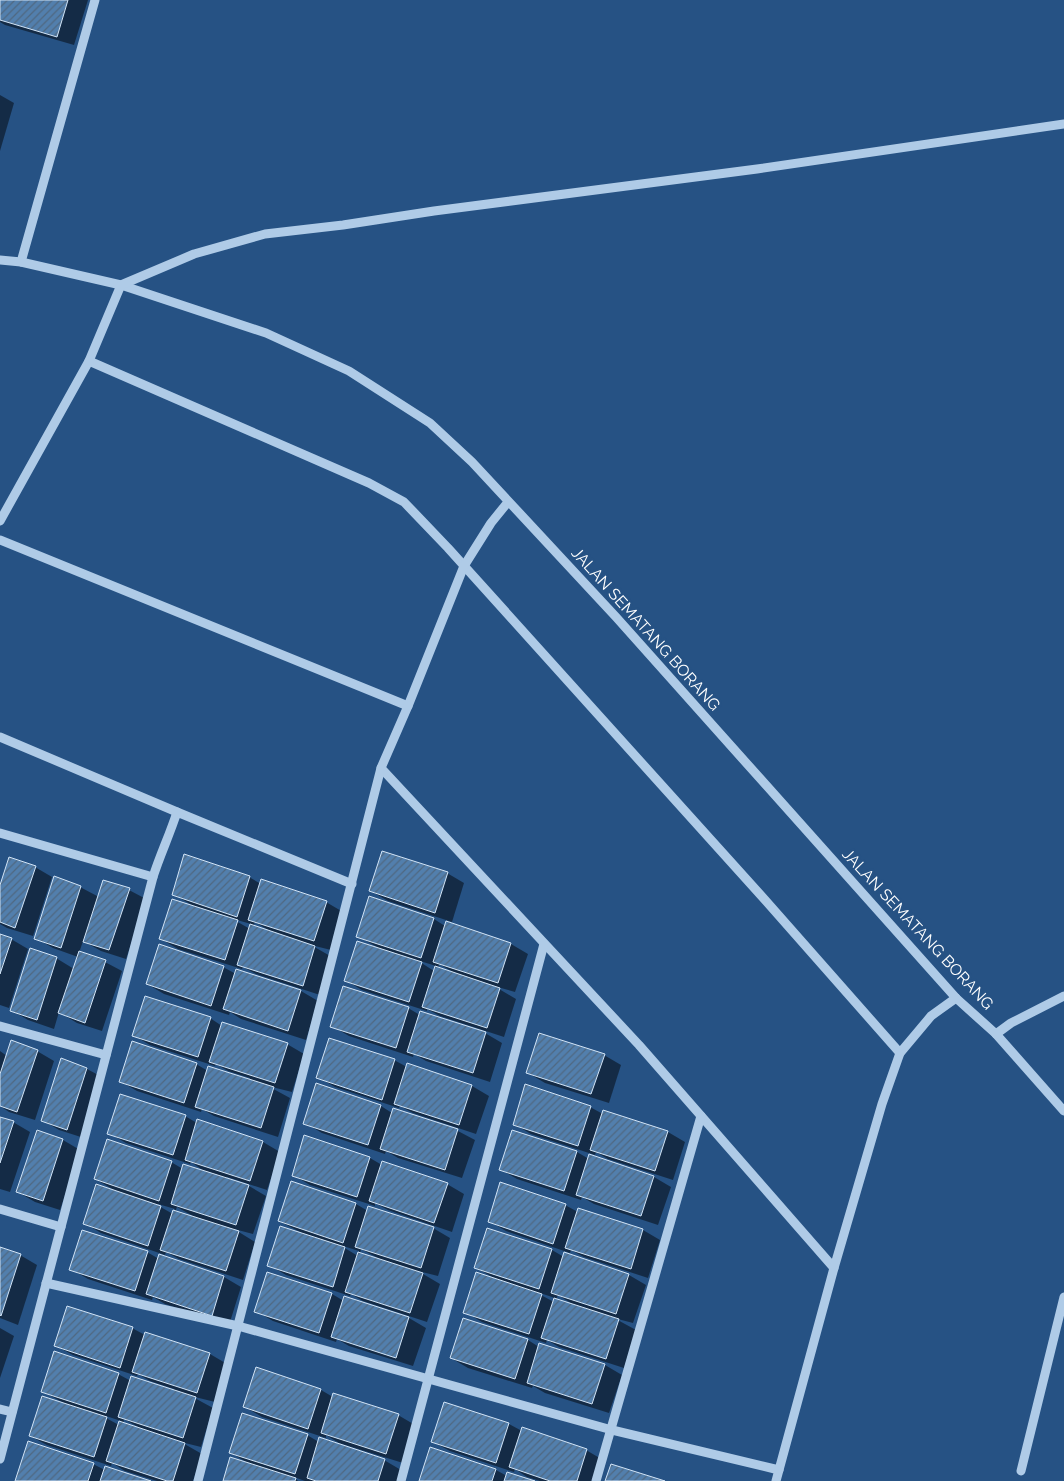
<svg xmlns="http://www.w3.org/2000/svg" width="1064" height="1481" font-family="Raleway,sans-serif">
	<defs>
		<pattern id="building-hatch" width="6" height="6" patternUnits="userSpaceOnUse" patternTransform="scale(1.25)"><rect width="6" height="6" fill="#527fad"/><path d="M-1 1l2-2M0 6l6-6M5 7l2-2" fill="none" stroke="#4f6881"/></pattern>
	</defs>
	<rect width="100%" height="100%" fill="#265284"/>
	<!-- shadow -->
	<g fill="#0007" fill-rule="evenodd">
		<path d="M0,0H88L74,45L5,25L0,22Z"/>
		<path d="M0,95L14,103L0,151Z"/>
		<path d="M35,867L52,877L33,936L7,928L0,924V889Z"/>
		<path d="M447,873L464,883L452,922L388,901L371,891Z"/>
		<path d="M249,877L261,884L326,902L343,912L331,950L311,945L332,957L320,995L256,974L243,967L242,969L178,949L161,939L192,905L173,894ZM237,920L251,924L250,929L236,921ZM255,922L270,931L253,927Z"/>
		<path d="M80,887L99,897L129,890L146,899L126,959L101,951L83,941L79,953L105,962L122,971L102,1031L77,1023L59,1012L54,1029L28,1020L11,1010L56,958L74,969L78,957L53,948L36,938Z"/>
		<path d="M434,919L445,926L446,923L511,944L528,954L515,992L494,986L516,999L504,1037L440,1016L427,1009V1011L362,990L345,980L377,947L358,936ZM420,961L436,966L434,971L420,962ZM439,964L455,973L438,969Z"/>
		<path d="M0,935L11,939L28,949L9,1008L0,1005Z"/>
		<path d="M223,967L236,974V971L301,991L318,1001L306,1040L241,1019L230,1012L229,1015L164,994L147,984Z"/>
		<path d="M408,1008L420,1015L485,1033L502,1043L490,1082L426,1061L414,1054L413,1057L349,1036L332,1026Z"/>
		<path d="M210,1018L222,1026L287,1044L304,1054L292,1092L268,1086L290,1098L278,1137L214,1116L202,1109L201,1112L137,1091L120,1081L196,1064L208,1071L249,1081L250,1078L228,1071L216,1064L215,1066L150,1045L133,1035Z"/>
		<path d="M0,1051L7,1056L37,1051L54,1061L35,1120L9,1112L0,1106Z"/>
		<path d="M604,1055L621,1065L609,1103L545,1083L528,1073Z"/>
		<path d="M61,1060L87,1069L104,1078L84,1138L59,1130L42,1120Z"/>
		<path d="M394,1060L407,1067L408,1065L472,1086L489,1096L476,1134L413,1113L400,1106L399,1108L335,1087L318,1077Z"/>
		<path d="M381,1106L392,1113L393,1110L458,1131L475,1140L462,1178L398,1158L386,1151L385,1154L322,1133L305,1123Z"/>
		<path d="M590,1107L603,1114L604,1111L668,1132L685,1142L673,1180L608,1159L596,1152L595,1155L531,1134L514,1124Z"/>
		<path d="M185,1116L197,1123L263,1142L280,1152L267,1190L227,1177L226,1179L249,1186L266,1196L253,1234L234,1229L255,1242L243,1280L179,1259L166,1252L165,1255L101,1233L84,1223L116,1191L95,1179L171,1162L183,1169L207,1173L191,1162L190,1164L126,1143L109,1133ZM158,1204L175,1209L173,1214L157,1205ZM177,1207L193,1216V1217L175,1212Z"/>
		<path d="M0,1118L13,1122L30,1132L10,1192L0,1189Z"/>
		<path d="M512,1131L577,1152L589,1159L590,1156L654,1177L671,1187L658,1225L594,1204L582,1197L581,1200L517,1179L500,1169Z"/>
		<path d="M37,1132L63,1140L80,1150L60,1210L35,1202L18,1192Z"/>
		<path d="M370,1158L382,1165L447,1184L464,1194L452,1232L388,1210L375,1203V1206L310,1185L293,1175Z"/>
		<path d="M292,1182L356,1204L368,1211L433,1228L450,1238L438,1276L418,1271L440,1284L427,1322L363,1301L351,1294L350,1296L286,1275L269,1265L300,1232L279,1221ZM343,1246L359,1251L358,1256L343,1247ZM361,1249L378,1258L377,1259L360,1254Z"/>
		<path d="M565,1205L578,1212L579,1209L643,1230L660,1240L648,1278L584,1257L571,1250L570,1253L506,1231L489,1221Z"/>
		<path d="M0,1248L20,1255L37,1265L18,1325L0,1318Z"/>
		<path d="M552,1250L564,1257L629,1275L646,1285L633,1323L614,1318L636,1330L624,1368L559,1347L547,1340L546,1343L482,1322L465,1312L494,1278L475,1267ZM540,1293L555,1298L554,1302L539,1294ZM558,1295L574,1305L556,1300Z"/>
		<path d="M147,1252L159,1259L160,1256L224,1277L241,1287L229,1325L165,1304L153,1297L152,1300L88,1279L71,1269Z"/>
		<path d="M332,1294L344,1301L345,1298L409,1318L426,1328L413,1366L349,1346L337,1339L336,1342L273,1321L256,1311Z"/>
		<path d="M463,1319L528,1340L539,1347L605,1365L622,1375L609,1413L545,1393L533,1386L532,1388L468,1368L451,1358Z"/>
		<path d="M0,1328L14,1336L0,1378Z"/>
		<path d="M132,1328L145,1335L210,1354L227,1364L215,1402L191,1396L213,1408L201,1447L181,1442L202,1454L193,1481H157L125,1471L112,1463L111,1466L47,1445L30,1436L62,1402L42,1391L118,1374L131,1381L173,1391L174,1389L150,1381L138,1374L137,1376L73,1355L56,1346ZM106,1416L121,1421L119,1425L106,1418ZM124,1419L140,1428L139,1429L123,1424Z"/>
		<path d="M321,1390L333,1397L398,1415L415,1425L403,1463L339,1443L326,1435V1438L262,1417L245,1407Z"/>
		<path d="M445,1403L509,1424L522,1431L586,1450L603,1460L597,1481H540L527,1477L515,1469L514,1472L450,1451L433,1442Z"/>
		<path d="M307,1435L319,1442L384,1460L401,1470L398,1481H305L294,1477L298,1481H224L248,1463L231,1453Z"/>
		<path d="M93,1464L105,1470L147,1481H17Z"/>
		<path d="M496,1470L507,1476L531,1481H421Z"/>
	</g>
	<!-- building -->
	<g fill="url(#building-hatch)" stroke="#d2e4f6">
		<path d="M0,0H68L57,37L0,20Z"/>
		<path d="M382,851L448,872L435,913L369,891Z"/>
		<path d="M184,854L250,876L237,917L172,895Z"/>
		<path d="M9,857L36,866L15,928L0,922V885Z"/>
		<path d="M54,876L81,886L61,948L34,939Z"/>
		<path d="M261,879L327,901L314,941L248,920Z"/>
		<path d="M103,880L130,888L109,950L83,942Z"/>
		<path d="M369,896L434,918L421,958L356,937Z"/>
		<path d="M172,899L238,920L225,960L159,939Z"/>
		<path d="M446,921L511,943L498,983L433,962Z"/>
		<path d="M250,924L315,946L303,986L237,965Z"/>
		<path d="M0,934L12,938L0,974Z"/>
		<path d="M357,941L422,962L409,1002L344,981Z"/>
		<path d="M159,944L224,966L211,1006L146,984Z"/>
		<path d="M30,948L57,957L37,1020L10,1011Z"/>
		<path d="M79,951L106,960L85,1023L58,1013Z"/>
		<path d="M435,966L500,988L487,1028L422,1007Z"/>
		<path d="M236,969L301,990L288,1031L223,1009Z"/>
		<path d="M343,986L409,1007L396,1048L330,1027Z"/>
		<path d="M145,996L211,1017L198,1057L132,1036Z"/>
		<path d="M420,1011L486,1032L473,1073L407,1052Z"/>
		<path d="M222,1022L288,1043L275,1083L209,1062Z"/>
		<path d="M539,1033L605,1054L591,1094L526,1073Z"/>
		<path d="M329,1038L395,1059L382,1100L316,1078Z"/>
		<path d="M11,1040L38,1050L17,1112L0,1106V1074Z"/>
		<path d="M132,1041L197,1063L184,1103L119,1082Z"/>
		<path d="M61,1058L87,1068L67,1130L41,1121Z"/>
		<path d="M407,1063L472,1085L459,1125L394,1104Z"/>
		<path d="M208,1066L274,1087L261,1128L195,1107Z"/>
		<path d="M316,1083L381,1105L368,1145L303,1124Z"/>
		<path d="M525,1084L591,1106L578,1146L513,1125Z"/>
		<path d="M120,1094L186,1115L173,1155L107,1134Z"/>
		<path d="M393,1108L458,1129L445,1170L380,1149Z"/>
		<path d="M603,1110L668,1131L655,1171L590,1150Z"/>
		<path d="M0,1117L14,1121L0,1163Z"/>
		<path d="M197,1119L263,1141L250,1181L185,1160Z"/>
		<path d="M37,1130L63,1139L43,1201L16,1192Z"/>
		<path d="M512,1130L577,1151L564,1191L499,1170Z"/>
		<path d="M304,1135L370,1157L357,1197L292,1176Z"/>
		<path d="M107,1139L172,1161L159,1201L94,1179Z"/>
		<path d="M589,1154L654,1176L641,1216L576,1195Z"/>
		<path d="M382,1161L448,1183L434,1223L369,1201Z"/>
		<path d="M183,1164L249,1185L236,1225L171,1204Z"/>
		<path d="M291,1181L356,1203L343,1243L278,1221Z"/>
		<path d="M500,1182L566,1204L553,1244L488,1222Z"/>
		<path d="M96,1184L161,1206L148,1246L83,1224Z"/>
		<path d="M368,1206L434,1227L421,1268L355,1247Z"/>
		<path d="M578,1208L643,1229L631,1269L565,1248Z"/>
		<path d="M173,1210L239,1231L226,1271L160,1250Z"/>
		<path d="M280,1226L345,1247L333,1287L267,1266Z"/>
		<path d="M487,1228L552,1249L539,1289L474,1268Z"/>
		<path d="M82,1230L148,1251L135,1291L69,1270Z"/>
		<path d="M0,1247L21,1254L1,1316L0,1315Z"/>
		<path d="M358,1252L423,1273L410,1313L345,1292Z"/>
		<path d="M564,1252L629,1274L616,1314L551,1293Z"/>
		<path d="M159,1254L224,1276L212,1316L146,1294Z"/>
		<path d="M267,1272L332,1293L319,1333L254,1312Z"/>
		<path d="M476,1272L542,1294L529,1334L463,1313Z"/>
		<path d="M344,1296L409,1317L396,1358L331,1337Z"/>
		<path d="M554,1298L619,1319L606,1359L541,1338Z"/>
		<path d="M67,1306L133,1327L120,1368L54,1346Z"/>
		<path d="M463,1318L528,1339L515,1379L450,1358Z"/>
		<path d="M145,1332L210,1353L197,1393L132,1372Z"/>
		<path d="M539,1343L605,1364L592,1404L527,1383Z"/>
		<path d="M54,1351L119,1373L106,1413L41,1392Z"/>
		<path d="M256,1367L321,1389L308,1429L243,1407Z"/>
		<path d="M131,1376L196,1397L183,1438L118,1417Z"/>
		<path d="M333,1393L399,1414L386,1454L321,1433Z"/>
		<path d="M42,1396L107,1417L94,1457L29,1436Z"/>
		<path d="M444,1402L509,1423L496,1463L431,1442Z"/>
		<path d="M242,1413L308,1434L295,1474L229,1453Z"/>
		<path d="M119,1421L185,1443L173,1481H167L106,1461Z"/>
		<path d="M522,1427L587,1449L577,1481H550L509,1467Z"/>
		<path d="M319,1437L385,1459L378,1481H316L307,1478Z"/>
		<path d="M28,1441L94,1463L88,1481H15Z"/>
		<path d="M430,1447L496,1469L492,1481H419Z"/>
		<path d="M230,1457L296,1478L295,1481H223Z"/>
		<path d="M611,1464L665,1481H605Z"/>
		<path d="M105,1466L151,1481H100Z"/>
		<path d="M507,1472L535,1481H504Z"/>
	</g>
	<g fill="none" stroke-linecap="round" stroke-linejoin="round">
		<!-- minor -->
		<g stroke="#afcbe7" stroke-width="9">
			<path d="M0,260L21,262L121,285L266,333L349,371L430,423L472,462L616,617L956,998L996,1034L1064,1111"/>
			<path d="M21,262L95,0"/>
			<path d="M89,361L369,483L404,502L448,548L766,901L900,1053"/>
			<path d="M0,521L89,361L121,285L194,254L265,234L343,225L434,211L757,169L1064,124"/>
			<path d="M0,540L408,706"/>
			<path d="M0,737L177,812"/>
			<path d="M381,768L639,1045L834,1268"/>
			<path d="M0,833L153,877"/>
			<path d="M0,1026L106,1055"/>
			<path d="M996,1034L1011,1023L1064,996"/>
			<path d="M0,1209L61,1227"/>
			<path d="M46,1283L238,1326L612,1430L779,1470"/>
			<path d="M0,1409L12,1412"/>
			<path d="M0,1459L153,877C160,855 170,834 177,812L352,884"/>
			<path d="M1021,1471L1064,1297"/>
			<path d="M198,1481L381,768L408,706L464,566L491,523L508,502"/>
			<path d="M401,1481L544,944"/>
			<path d="M596,1481L701,1116"/>
			<path d="M776,1481L834,1268L882,1104L900,1053L931,1016L956,998"/>
		</g>
	</g>
	<g text-anchor="middle" dominant-baseline="central" stroke-width="5" stroke-linejoin="round" paint-order="stroke">
		<!-- street labels -->
		<g font-size="16" fill="#fff" stroke="#265284">
			<text transform="translate(646 629) rotate(48)">JALAN SEMATANG BORANG</text>
			<text transform="translate(918 929) rotate(47)">JALAN SEMATANG BORANG</text>
		</g>
	</g>
</svg>
